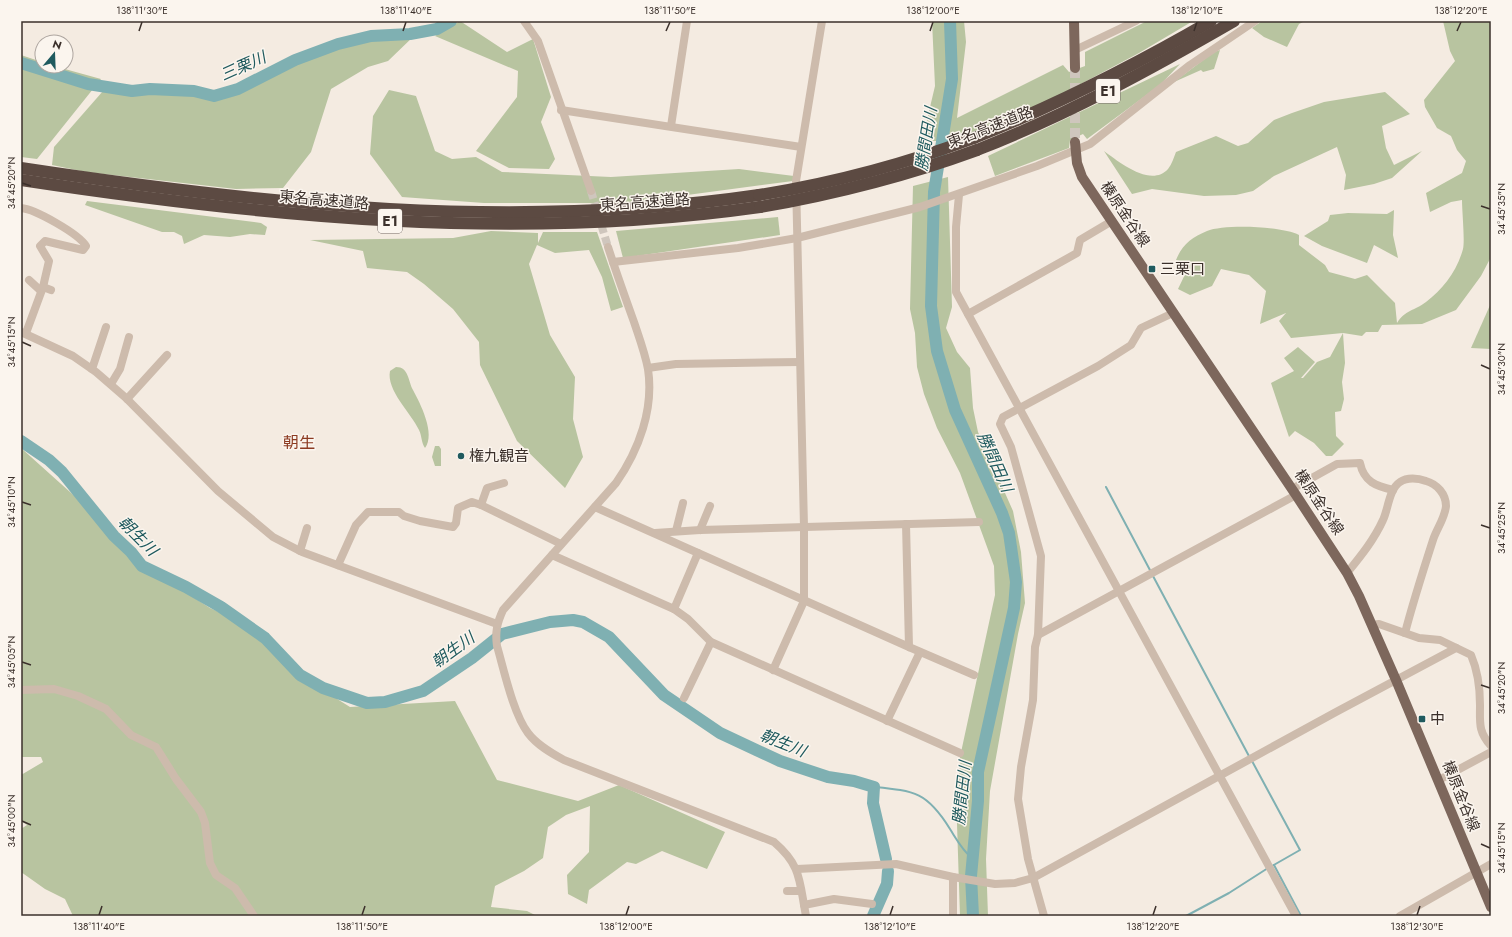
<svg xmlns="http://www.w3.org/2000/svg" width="1512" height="937" font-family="Jost,'Noto Sans JP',sans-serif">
	<rect width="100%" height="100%" fill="#f4ebe1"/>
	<!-- green -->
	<g fill="#b8c4a0">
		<path d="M460,21L507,52L533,39L551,97L541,122L555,159L549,169L509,168L476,151L517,97L518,71L435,36Z"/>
		<path d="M932,21H964L966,42L957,118L1063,65L1069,72L1085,66V52L1147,21H1193L1139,53L1045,103L953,141H922L935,86Z"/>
		<path d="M1262,21H1305L1299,24L1287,47L1264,37L1252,28Z"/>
		<path d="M1443,21H1491V257L1481,276L1456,310L1422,324L1382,325L1378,332H1366L1362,336L1343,333L1345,363L1342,382L1344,399L1341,411L1335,412L1336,436L1344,444L1332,456H1326L1314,443L1295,431L1289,437L1271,383L1294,371L1284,358L1298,347L1315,362L1301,378H1303L1317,362L1330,357L1343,333L1291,338L1279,321L1286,313L1260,324L1266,291L1249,275L1221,269L1212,286L1190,295L1178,289L1190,264L1176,260C1182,245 1192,237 1207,231C1224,224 1282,226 1299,235V245L1325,265L1329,272L1355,279L1367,275L1395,303L1397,323C1405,310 1414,311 1426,302C1443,289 1457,271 1463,249C1465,241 1462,211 1462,200L1451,202L1430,212L1426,193L1462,173L1466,161L1457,150L1451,136L1437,128L1425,107L1424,100L1455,61L1450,51Z"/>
		<path d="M415,35L388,61L368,67L331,89L311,152L283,188L236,189L86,172L52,165L54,147L110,83L150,89L231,95L281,67L348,39Z"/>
		<path d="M1220,50L1214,69L1203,72L1201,70L1174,82L1214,52Z"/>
		<path d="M21,55L42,62V66H54L101,79L37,159L21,157Z"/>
		<path d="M1180,64L1160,85L1087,139L1083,134L1070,140L1069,148L995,176L988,156Z"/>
		<path d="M389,90L416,96L435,151L452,159L476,157L502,172L611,177L739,169L794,176L793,181L627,203H484L402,197L370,154L373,116Z"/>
		<path d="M1385,92L1410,114L1382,126L1386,148L1394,165L1422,151L1392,178L1374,184L1344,190L1346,175L1337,147L1274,176L1253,191L1236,195L1204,196L1152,189L1132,194L1104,151C1119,162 1151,188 1168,169C1172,164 1174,157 1176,152L1216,136L1238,146L1248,143L1274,120L1292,113L1324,102Z"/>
		<path d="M948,177L952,307L946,328L957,352L970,368L973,408L978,432L1013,511L1021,552L1025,603L1018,634L990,791L986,859L988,916H960L957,824L960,757L995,595L994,566L960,473L937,428L924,394L917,367L915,333L910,309L913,186Z"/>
		<path d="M87,201L261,223L267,227L265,235L250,234L230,237L204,235L184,244L182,236L174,232H162L85,205Z"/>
		<path d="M1394,210L1393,235L1398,258L1374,245L1367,263L1322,246L1304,236L1328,221L1330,215L1348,213L1387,214Z"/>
		<path d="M778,217L780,235L623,258L616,231Z"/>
		<path d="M491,231L538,233V243L543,232H597L623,307L611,311L602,277L589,250L555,253L537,245L529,264L550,335L575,377L573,419L583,457L565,488L517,441L480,365L479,342L453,309L424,284L407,272L367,268L363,251L310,240L453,238Z"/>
		<path d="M1491,303V349L1471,348Z"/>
		<path d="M396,367C409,367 408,381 413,390C420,403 436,434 425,448C421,442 422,436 419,430C411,413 386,390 390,371Z"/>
		<path d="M435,446H439L441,449V466H435L432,457Z"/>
		<path d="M21,448L99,518L114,536L154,572L210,608L254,628L286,667L350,707L455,701L497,780L578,801L619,785L725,832L707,869L662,851L636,864L627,862L589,890L587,904L568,894L567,875L589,852L590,806L566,815L548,827L543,858L524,871L495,886L491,907L527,911L537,916H73L65,899L45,889L21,872V829L27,825L21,821V775L43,762L41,757H21Z"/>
	</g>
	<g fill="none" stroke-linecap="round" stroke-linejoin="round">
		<!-- stream -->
		<g stroke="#7fb0b2" stroke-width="2">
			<path d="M1106,487L1151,572"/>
			<path d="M1153,576L1250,758"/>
			<path d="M1252,761L1300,850L1272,866"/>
			<path d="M874,787C915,791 927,792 950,829C957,840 962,850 972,858"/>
			<path d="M1274,865L1301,916"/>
			<path d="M1186,916L1229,893L1268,868"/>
		</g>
		<!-- river -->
		<g stroke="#7fb0b2" stroke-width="12">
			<path d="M950,21L952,79L934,192L931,306L937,351L955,410L1002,513L1009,533L1016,582L1014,608L978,772V801L971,876L973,916"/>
			<path d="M21,63L88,84L132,91L150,89L194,91L214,96L238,89L295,60L338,44L371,36L410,34L437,29L451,21"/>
			<path d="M21,441L49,460L62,472L114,536L131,552L142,566L186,587L221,607L265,638L300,675L323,688L367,703L385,702L423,691L472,658L502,634L550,622L573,620L583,622L609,637L664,695L720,733L780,761L828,777L854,781L874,787L873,803L886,859"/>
			<path d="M873,916L887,884L888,871"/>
		</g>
		<!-- minor-tunnel -->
		<path stroke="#cfc6bd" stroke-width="8" stroke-dasharray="8 4" stroke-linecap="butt" d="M591,191L608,247"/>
		<!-- major-tunnel -->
		<path stroke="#cfc6bd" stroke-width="10" stroke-dasharray="10 5" stroke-linecap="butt" d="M1075,68V142"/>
		<!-- minor -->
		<g stroke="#cdbbac" stroke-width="8">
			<path d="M524,21L538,41L591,191"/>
			<path d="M1075,50L1136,21"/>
			<path d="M561,110L801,147"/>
			<path d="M671,126L687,21"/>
			<path d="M959,195L956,227V292L1296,916"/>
			<path d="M21,208C35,209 79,234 86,246L83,250L45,241L40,246L49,261L43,287L26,333"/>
			<path d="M608,247C616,272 625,297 634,322C639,337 645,353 648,369C654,409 639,450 616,483L503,610C497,623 495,632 497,646C504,670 513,713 528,733C537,745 551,753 564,760L774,842C802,866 799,881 806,916"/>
			<path d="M613,262L738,248L797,238L920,207L1037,166L1090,144L1190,65L1255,21"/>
			<path d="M29,280L41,291"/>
			<path d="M43,287L51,290"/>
			<path d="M968,314L1077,253L1080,240L1112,221"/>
			<path d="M21,332L73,356L96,372L126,398L218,491L273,537L302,552L497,624"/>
			<path d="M648,368L676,364L800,362"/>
			<path d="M92,369L106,327"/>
			<path d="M111,384L120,369L129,337"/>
			<path d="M127,399L167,355"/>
			<path d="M1292,489L1337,464L1360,463C1364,482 1376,486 1393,490"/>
			<path d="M481,505L487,488L504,483"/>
			<path d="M595,507L909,647"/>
			<path d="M906,524L909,647L974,675"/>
			<path d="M700,530L710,506"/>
			<path d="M676,531L683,503"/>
			<path d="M655,533L700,530L979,522"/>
			<path d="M300,551L307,528"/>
			<path d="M552,555L674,609L688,619L711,642L960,753"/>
			<path d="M338,565L356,525L368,512H399L404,516L420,521L453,527L456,523L458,508L472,502L481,505L561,544"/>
			<path d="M1347,573C1360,557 1374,540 1383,520C1388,510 1389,489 1400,482C1407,477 1418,478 1426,481C1437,484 1446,494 1446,506C1445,518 1437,528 1433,540C1423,571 1413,602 1405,633"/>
			<path d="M674,609L698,553"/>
			<path d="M1372,625L1379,624L1419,638L1440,640L1471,655C1477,669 1480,689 1480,705C1480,723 1478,731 1491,746"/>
			<path d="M1038,635L1296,495"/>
			<path d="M773,670L804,601V527L796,181L822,21"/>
			<path d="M21,690L54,689L78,696L106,709L131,735L156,747L176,779L201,812L205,823L210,863L216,875L235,888L254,916"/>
			<path d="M684,698L711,642"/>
			<path d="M887,721L920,652"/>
			<path d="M1439,780L1491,752"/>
			<path d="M797,869L896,864L953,877L995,884L1015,883L1033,878L1336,712L1456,648"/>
			<path d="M787,891H801"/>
			<path d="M804,905L834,899L872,904"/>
			<path d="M953,916V877"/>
			<path d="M1044,916L1028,859L1018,799L1021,767L1033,700L1035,647L1038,635L1041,556L1011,447L1000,424L1003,417L1098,366L1131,345L1141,328L1173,313"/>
			<path d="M1400,916L1491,864"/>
		</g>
		<!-- major -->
		<g stroke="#7d675c" stroke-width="10">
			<path d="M1074,21L1075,68"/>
			<path d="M1075,142L1077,163L1082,177L1296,495L1347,573L1359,596L1396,680L1491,907"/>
		</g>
		<!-- highway -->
		<g stroke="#5c4a42" stroke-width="12">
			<path d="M974,138C1056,105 1135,65 1211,21"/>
			<path d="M977,150C1067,115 1151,69 1234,21"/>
			<path d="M21,168C265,205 514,231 759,195"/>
			<path d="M21,180C265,217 514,242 760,207"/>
		</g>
		<!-- highway-bridge -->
		<g stroke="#5c4a42" stroke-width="12">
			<path d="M759,195C833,183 905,164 974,138"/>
			<path d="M760,207C835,194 906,176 977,150"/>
		</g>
	</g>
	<!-- ticks -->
	<path fill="none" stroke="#3b302b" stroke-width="1.5" d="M139,31L142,22M403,31L406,22M666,31L670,22M930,31L933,22M1194,31L1197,22M1457,31L1461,22M22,183L31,186M1481,206L1490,209M22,342L31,346M1481,365L1490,369M22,502L31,505M1481,525L1490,528M22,662L31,665M1481,685L1490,688M22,821L31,825M1481,844L1490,848M99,915L102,906M362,915L365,906M626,915L629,906M890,915L893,906M1153,915L1156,906M1417,915L1420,906"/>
	<!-- markers -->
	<g fill="#1f5a5e" stroke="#fbf5ee" stroke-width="1.5">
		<rect x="1148" y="265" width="8" height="8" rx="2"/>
		<circle cx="461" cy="456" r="4"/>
		<rect x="1418" y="715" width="8" height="8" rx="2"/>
	</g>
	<g text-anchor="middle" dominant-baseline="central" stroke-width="3" stroke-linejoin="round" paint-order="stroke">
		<!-- shield labels -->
		<g fill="#fbf5ee" stroke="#756b66" stroke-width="1">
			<rect x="1096" y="79" width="24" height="24" rx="3"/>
			<rect x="378" y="209" width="24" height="24" rx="3"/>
		</g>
		<g font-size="14" font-weight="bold" fill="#3b302b">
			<text x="1108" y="91">E1</text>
			<text x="390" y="221">E1</text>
		</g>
		<!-- street labels -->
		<g font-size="15" fill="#3b302b" stroke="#fbf5ee">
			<text transform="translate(990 127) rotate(-21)">東名高速道路</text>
			<text transform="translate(324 200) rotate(5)">東名高速道路</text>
			<text transform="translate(645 202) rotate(-4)">東名高速道路</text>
			<text transform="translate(1125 214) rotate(56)">榛原金谷線</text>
			<text transform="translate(1319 502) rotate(56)">榛原金谷線</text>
			<text transform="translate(1461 796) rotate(68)">榛原金谷線</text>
		</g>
		<!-- poi labels -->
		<g font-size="15" fill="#3b302b" stroke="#fbf5ee" text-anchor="start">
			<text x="1160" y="269">三栗口</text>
			<text x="469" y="456">権九観音</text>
			<text x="1430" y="719">中</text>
		</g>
		<!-- water labels -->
		<g font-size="16" font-style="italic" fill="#1f5a5e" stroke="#fbf5ee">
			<text transform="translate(243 66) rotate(-24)">三栗川</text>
			<text transform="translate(926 139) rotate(-81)">勝間田川</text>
			<text transform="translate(995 462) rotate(66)">勝間田川</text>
			<text transform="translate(138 536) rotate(45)">朝生川</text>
			<text transform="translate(453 650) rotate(-36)">朝生川</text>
			<text transform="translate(783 743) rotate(22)">朝生川</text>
			<text transform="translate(962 793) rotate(-84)">勝間田川</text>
		</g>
		<!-- neighbourhood labels -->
		<g font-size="16" fill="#8c3b22" stroke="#fbf5ee">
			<text x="299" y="442">朝生</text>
		</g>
	</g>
	<!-- border -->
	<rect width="1512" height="937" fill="none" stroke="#fbf5ee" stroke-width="44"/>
	<!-- north arrow -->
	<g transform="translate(54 54) rotate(19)"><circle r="19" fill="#fbf5ee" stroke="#aea6a0"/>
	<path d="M0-3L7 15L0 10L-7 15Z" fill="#1f5a5e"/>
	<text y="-6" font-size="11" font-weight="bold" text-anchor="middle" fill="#3b302b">N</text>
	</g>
	<rect x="22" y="22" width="1468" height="893" fill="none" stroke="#3b302b" stroke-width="1.5"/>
	<g font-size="10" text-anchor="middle" fill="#3b302b">
		<text x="142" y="14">138°11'30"E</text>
		<text x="406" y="14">138°11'40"E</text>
		<text x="670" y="14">138°11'50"E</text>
		<text x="933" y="14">138°12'00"E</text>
		<text x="1197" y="14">138°12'10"E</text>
		<text x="1461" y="14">138°12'20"E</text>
		<text transform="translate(11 183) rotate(-90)" y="4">34°45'20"N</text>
		<text transform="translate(1501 209) rotate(-90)" y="4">34°45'35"N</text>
		<text transform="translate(11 342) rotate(-90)" y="4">34°45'15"N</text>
		<text transform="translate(1501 369) rotate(-90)" y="4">34°45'30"N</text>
		<text transform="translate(11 502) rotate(-90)" y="4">34°45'10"N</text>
		<text transform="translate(1501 528) rotate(-90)" y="4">34°45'25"N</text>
		<text transform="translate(11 662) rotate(-90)" y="4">34°45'05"N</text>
		<text transform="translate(1501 688) rotate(-90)" y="4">34°45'20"N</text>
		<text transform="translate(11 821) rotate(-90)" y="4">34°45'00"N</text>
		<text transform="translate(1501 848) rotate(-90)" y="4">34°45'15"N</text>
		<text x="99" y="930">138°11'40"E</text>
		<text x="362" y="930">138°11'50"E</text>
		<text x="626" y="930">138°12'00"E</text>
		<text x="890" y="930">138°12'10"E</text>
		<text x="1153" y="930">138°12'20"E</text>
		<text x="1417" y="930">138°12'30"E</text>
	</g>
</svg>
